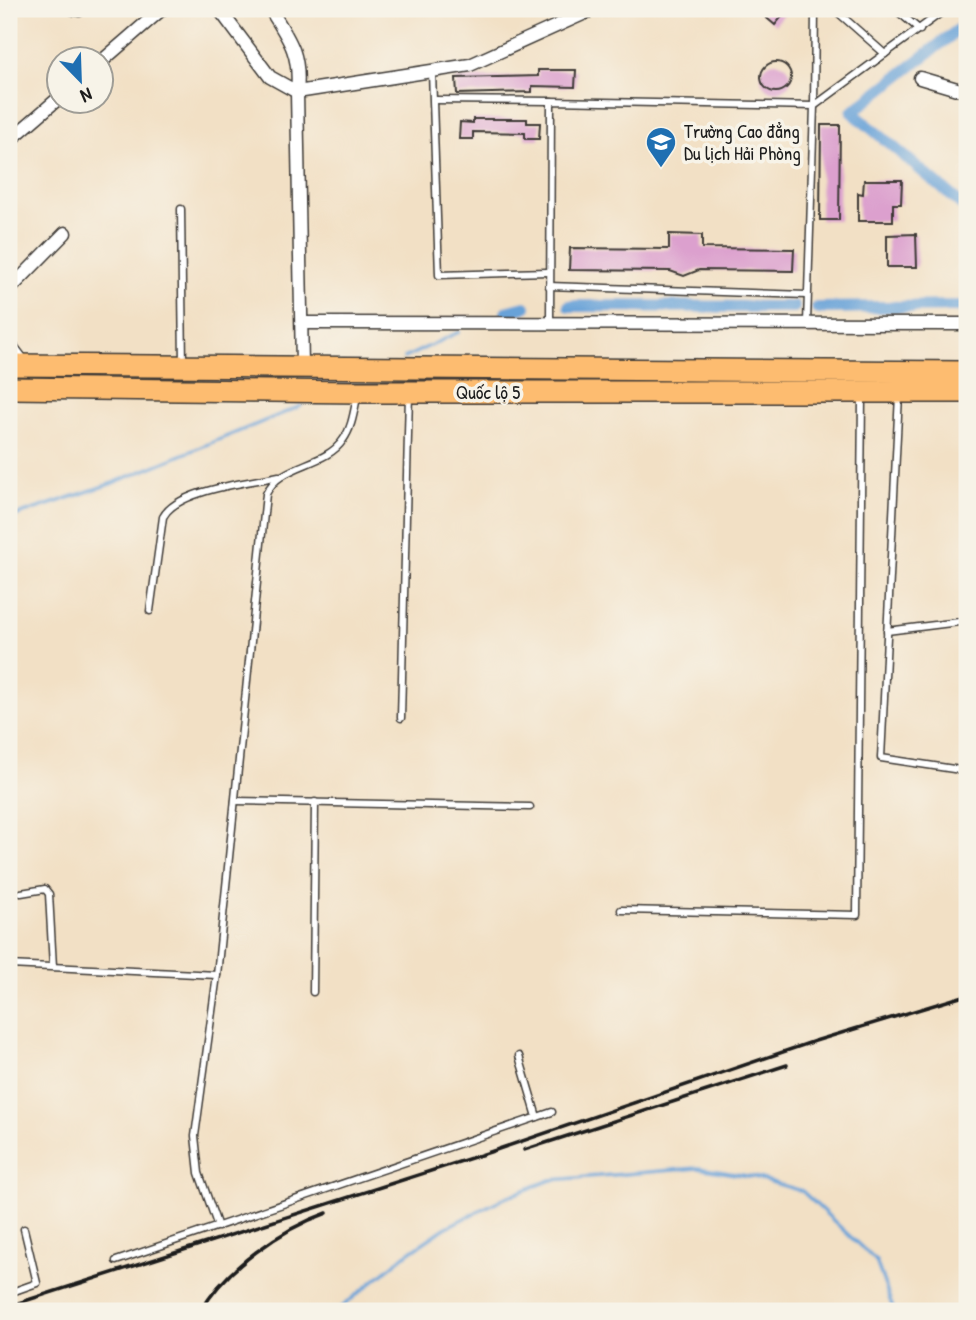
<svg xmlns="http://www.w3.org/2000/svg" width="976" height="1320" font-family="'Patrick Hand',sans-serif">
	<rect width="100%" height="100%" fill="#f7f3e8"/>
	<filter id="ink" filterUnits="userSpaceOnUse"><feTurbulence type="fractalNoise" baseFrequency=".0143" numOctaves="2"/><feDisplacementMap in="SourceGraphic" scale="14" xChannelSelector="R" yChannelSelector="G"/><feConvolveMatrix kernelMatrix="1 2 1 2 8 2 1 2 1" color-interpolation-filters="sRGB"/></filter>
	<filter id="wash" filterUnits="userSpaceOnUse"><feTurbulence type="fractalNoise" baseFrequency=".00686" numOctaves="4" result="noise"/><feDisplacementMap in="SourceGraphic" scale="28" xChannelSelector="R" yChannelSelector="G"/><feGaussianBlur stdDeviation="1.57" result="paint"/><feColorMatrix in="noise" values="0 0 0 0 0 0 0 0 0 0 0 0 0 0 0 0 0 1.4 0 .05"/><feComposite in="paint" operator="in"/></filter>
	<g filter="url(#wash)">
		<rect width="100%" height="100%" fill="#f2e0c5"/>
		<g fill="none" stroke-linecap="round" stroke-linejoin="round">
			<!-- stream -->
			<g stroke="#68a2d8" stroke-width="3.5">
				<path d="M404,358L459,332"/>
				<path d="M9,518L113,483L301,406"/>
				<path d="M337,1311L404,1256L445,1228L504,1198L551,1180L698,1168L754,1177L802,1191L876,1261L894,1311"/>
			</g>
			<!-- canal -->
			<g stroke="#68a2d8" stroke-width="12">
				<path d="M967,23L852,112L967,209"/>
				<path d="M569,306L794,307"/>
				<path d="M817,308L967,306"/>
				<path d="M506,312L525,307"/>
			</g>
		</g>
		<g id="blocks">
			<!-- building -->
			<g fill="#dca0ce">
				<path d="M756,9H788L775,25Z"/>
				<circle cx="776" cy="77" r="15"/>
				<path d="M538,70H576L575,87L532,86V92L457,94L456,78L538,76Z"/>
				<path d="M473,119H527V123H540L539,139H525V133L473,132V139H459L460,122L473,123Z"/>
				<path d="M821,125H840L839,220H820Z"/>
				<path d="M864,180H902L901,204H893V221H858V193L863,194Z"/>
				<path d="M669,234L702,235V248L794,249L793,271L699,270L684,276L670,271L569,270L570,248L669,249Z"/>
				<path d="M916,234L917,267H887V235Z"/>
			</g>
		</g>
	</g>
	<g filter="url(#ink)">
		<use href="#blocks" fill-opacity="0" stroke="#3c3935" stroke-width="2"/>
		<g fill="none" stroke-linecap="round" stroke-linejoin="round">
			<!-- service casing -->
			<g stroke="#3c3935" stroke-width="9">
				<g id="service">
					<path d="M834,9L885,54"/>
					<path d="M895,9L920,30"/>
					<path d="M432,72L439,275L548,272"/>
					<path d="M434,100L551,101"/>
					<path d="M814,106L946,9"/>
					<path d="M814,106L815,9"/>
					<path d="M181,209L183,364"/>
					<path d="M549,286L807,295"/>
					<path d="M550,323L551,101L814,106L807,323"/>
					<path d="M899,395L881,758L967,771"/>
					<path d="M150,611L163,517C178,489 249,483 279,476"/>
					<path d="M887,631L967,621"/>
					<path d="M401,718L409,394"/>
					<path d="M235,801L530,807"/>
					<path d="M21,893L45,889L49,894L53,967"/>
					<path d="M621,910L857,915L862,396"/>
					<path d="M9,965L217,975"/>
					<path d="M313,992L315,802"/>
					<path d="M519,1056L537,1117"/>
					<path d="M218,1227L199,1173L195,1136L217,975L266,494C280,463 325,467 343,440C352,428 354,411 357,397"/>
					<path d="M116,1261L552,1112"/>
					<path d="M9,1293L37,1283L24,1229"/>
				</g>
			</g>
			<!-- minor casing -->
			<g stroke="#3c3935" stroke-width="15">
				<g id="minor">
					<path d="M74,9L79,10"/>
					<path d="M219,9L270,77L297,92C301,55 290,40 270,9"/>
					<path d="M102,61L162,9"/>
					<path d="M920,78L967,92"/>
					<path d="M9,141L60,97"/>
					<path d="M9,290L65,233"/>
					<path d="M302,323L967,324"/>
					<path d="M9,344L25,365"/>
					<path d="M302,366L297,92L470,65L594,9"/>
				</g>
			</g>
			<!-- trunk casing -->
			<g stroke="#3c3935" stroke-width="24">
				<g id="trunk">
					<path d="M9,365L967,372"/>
					<path d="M9,388L359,392H967"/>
				</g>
			</g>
			<!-- service -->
			<use href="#service" stroke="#fff" stroke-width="6"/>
			<!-- minor -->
			<use href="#minor" stroke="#fff" stroke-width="12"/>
			<!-- trunk -->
			<use href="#trunk" stroke="#fdbc70" stroke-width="21"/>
			<!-- rail -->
			<g stroke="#1c1c1c" stroke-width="3.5">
				<path d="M524,1150L787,1065"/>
				<path d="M9,1306L490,1152L815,1041L967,995"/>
				<path d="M201,1311C225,1269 281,1229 327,1213"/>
			</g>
		</g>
	</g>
	<!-- icons -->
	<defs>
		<g id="university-pin" transform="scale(1.575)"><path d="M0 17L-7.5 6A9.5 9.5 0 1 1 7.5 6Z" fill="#1f6fb2" stroke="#f7f3e8"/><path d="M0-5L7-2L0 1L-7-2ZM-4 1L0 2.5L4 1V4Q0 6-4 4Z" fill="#fff"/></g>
	</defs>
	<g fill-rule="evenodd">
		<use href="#university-pin" x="661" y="142"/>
	</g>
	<g text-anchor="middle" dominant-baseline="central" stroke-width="7" stroke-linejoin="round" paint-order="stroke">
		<!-- poi labels -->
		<g font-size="19" fill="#1c1c1c" stroke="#f7f3e8" text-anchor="start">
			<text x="684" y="131">Trường Cao đẳng<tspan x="684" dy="22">Du lịch Hải Phòng</tspan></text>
		</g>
		<!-- street labels -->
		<g font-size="19" fill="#1c1c1c" stroke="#f7f3e8">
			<text x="488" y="392">Quốc lộ 5</text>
		</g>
	</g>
	<!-- margin -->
	<rect width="976" height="1320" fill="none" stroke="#f7f3e8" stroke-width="35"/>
	<!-- north arrow -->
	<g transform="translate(80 80) rotate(157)"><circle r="33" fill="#f7f3e8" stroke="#9f9d96" stroke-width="2"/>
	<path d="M0-5L12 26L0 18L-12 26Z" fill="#1f6fb2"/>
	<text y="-10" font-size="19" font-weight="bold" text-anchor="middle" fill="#1c1c1c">N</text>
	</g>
</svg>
